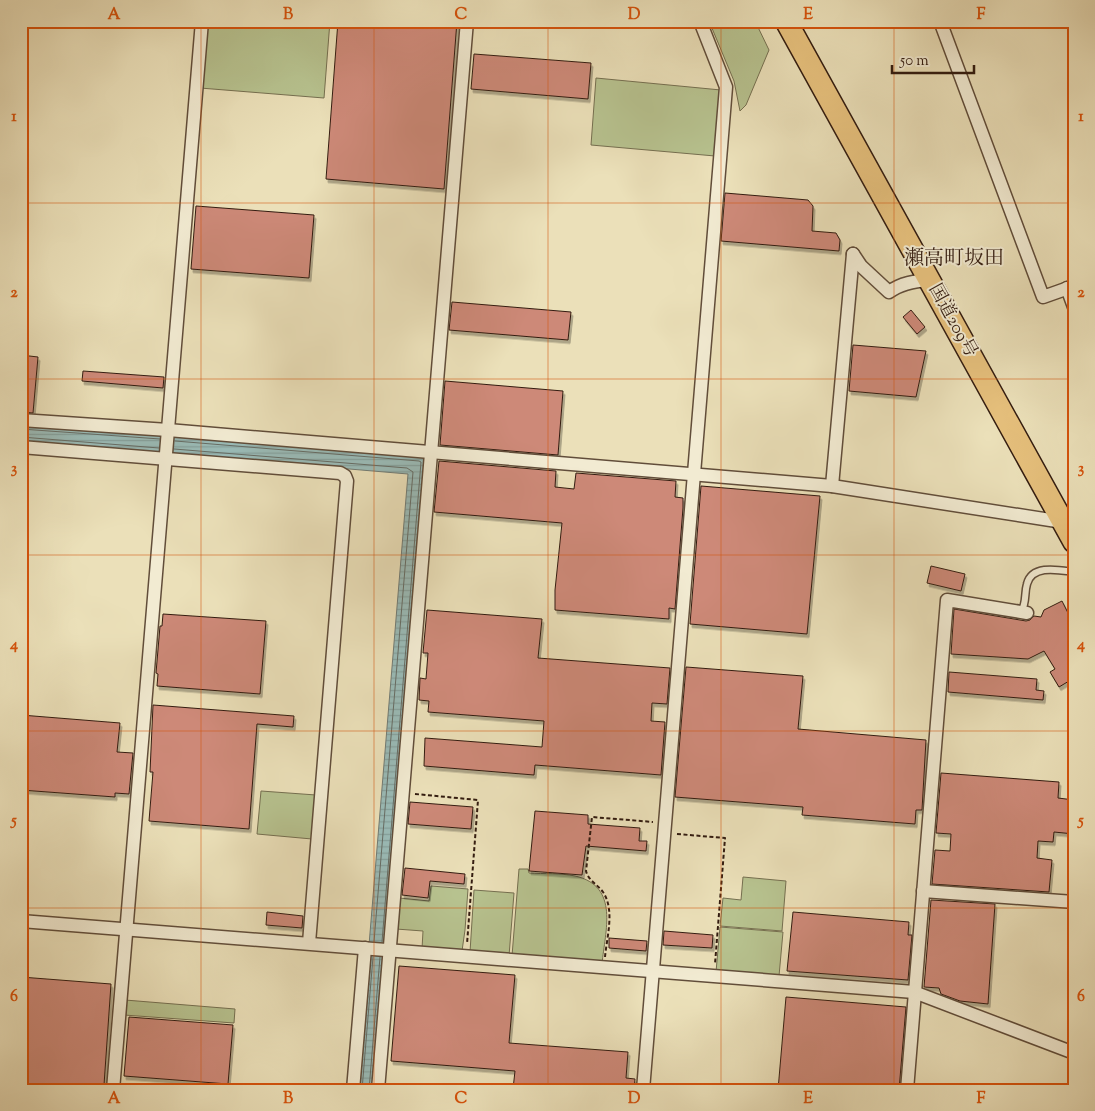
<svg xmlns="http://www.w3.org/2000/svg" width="1095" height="1111" font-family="'Sorts Mill Goudy','Noto Serif JP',serif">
	<defs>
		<pattern id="water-rules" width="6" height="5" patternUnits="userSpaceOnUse" patternTransform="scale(1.25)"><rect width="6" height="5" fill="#9abbb7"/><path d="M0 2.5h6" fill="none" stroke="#85a09c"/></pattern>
		<filter id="shadow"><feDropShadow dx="2" dy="3.5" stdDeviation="0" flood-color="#0004"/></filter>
	</defs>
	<rect width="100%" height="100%" fill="#ebe0b9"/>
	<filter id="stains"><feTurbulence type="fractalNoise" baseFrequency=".004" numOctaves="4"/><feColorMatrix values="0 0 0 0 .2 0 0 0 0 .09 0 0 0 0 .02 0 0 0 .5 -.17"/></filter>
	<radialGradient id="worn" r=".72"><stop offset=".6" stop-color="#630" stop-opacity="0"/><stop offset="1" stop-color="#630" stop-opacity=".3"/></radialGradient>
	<!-- green -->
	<g fill="#b7c28f" stroke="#756f50">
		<path d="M205,21H330L324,98L200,88Z"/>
		<path d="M709,21H755L769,50L746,105L740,111L734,81Z"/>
		<path d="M596,78L721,90L715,156L591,145Z"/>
		<path d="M261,791L316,795L312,839L257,834Z"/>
		<path d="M519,869H528L529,873C544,874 561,873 575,876C620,886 605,931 602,964L512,956Z"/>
		<path d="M743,877L786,881L782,931L720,926L723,898L741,900Z"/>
		<path d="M431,886L468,889L465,930L462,951L422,949L423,931L396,929L399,898L429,901Z"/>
		<path d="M474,890L514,893L509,956L470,952Z"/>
		<path d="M720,927L783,932L779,976L716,972Z"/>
		<path d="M125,1000L235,1009L234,1023L124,1015Z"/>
	</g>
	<!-- water -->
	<path fill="url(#water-rules)" stroke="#717b74" d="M21,424L424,456L426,459L374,1090H357L408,474L21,441Z"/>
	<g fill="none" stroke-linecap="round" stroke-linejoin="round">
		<!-- shore -->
		<g stroke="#666c64" stroke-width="1">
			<path d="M21,429L160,439"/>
			<path d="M21,437L159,448"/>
			<path d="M175,441L419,461L421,462L382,942"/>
			<path d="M174,449L407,468L413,472L374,942"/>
			<path d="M362,1090L373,957"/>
			<path d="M369,1090L380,957"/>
		</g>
	</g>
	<!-- building -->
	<g fill="#cd8978" stroke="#331c10" filter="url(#shadow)">
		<path d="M338,21H457L444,189L326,179Z"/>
		<path d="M474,54L591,63L588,99L471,89Z"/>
		<path d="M725,193L808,200L813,206L812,231L836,233L840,240L839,251L721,241Z"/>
		<path d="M196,206L314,215L309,278L191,269Z"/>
		<path d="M452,302L571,312L568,340L449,330Z"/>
		<path d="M911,310L925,327L917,334L903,317Z"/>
		<path d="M853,345L926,351L916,397L849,391Z"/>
		<path d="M21,355L38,357L33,413L21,412Z"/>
		<path d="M83,371L164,377L163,388L82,381Z"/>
		<path d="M445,381L563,391L558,455L440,445Z"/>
		<path d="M439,461L556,471L555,487L574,489L576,473L676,481L675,497L683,498V508L675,609L669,608V619L555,610V590L562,523L434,512Z"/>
		<path d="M701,486L820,496L807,634L690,624Z"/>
		<path d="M931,566L965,574L961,591L927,583Z"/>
		<path d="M1062,601L1074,625V678L1059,687L1050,672L1055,669L1044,651L1028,659L951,654L954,609L1026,621L1030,620L1034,616L1041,617L1044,610Z"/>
		<path d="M427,610L542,619L538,658L670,668L667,704L652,703L651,721L665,722L661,775L535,765L534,775L424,766L425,738L542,747L544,721L428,712L429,701L419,700L420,678L426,679L428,653H423Z"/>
		<path d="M163,614L266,621L260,694L157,686L158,674L156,673L160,626H162Z"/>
		<path d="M686,667L803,676L798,729L926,740L922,810H916L915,824L802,815L803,807L675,797Z"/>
		<path d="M949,672L1037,679L1036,690L1044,691L1043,700L948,692Z"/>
		<path d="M153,705L294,716L293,727L257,724L249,829L149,821L153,772H150Z"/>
		<path d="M21,715L120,723L117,752L133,753L129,794L115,793V797L21,790Z"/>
		<path d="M941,773L1059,782L1058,798L1074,800V834L1054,832L1053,842L1038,841L1037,858L1052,860L1049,892L932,884L935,850L950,851L951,834L936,833Z"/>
		<path d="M410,802L473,807L471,829L408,824Z"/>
		<path d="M535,811L588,815V824L640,828L639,841H647L646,851L586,846L582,875L529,871Z"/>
		<path d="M405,868L465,874L464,884L430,881L428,898L402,895Z"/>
		<path d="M931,900L995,904L988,1004L960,1001L941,994L939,988L924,987Z"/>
		<path d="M267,912L303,916L302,928L266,925Z"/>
		<path d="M793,912L909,922L908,935H912L908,980L787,971Z"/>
		<path d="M664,931L713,935L712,948L663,945Z"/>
		<path d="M609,938L647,941L646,951L609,948Z"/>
		<path d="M399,966L515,975L509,1043L628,1052L626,1078L635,1079L634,1090L513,1089L515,1071L391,1061Z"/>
		<path d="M21,977L111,984L104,1085L100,1084V1090H21Z"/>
		<path d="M786,997L906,1007L899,1090H778Z"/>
		<path d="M129,1017L233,1025L228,1084L124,1076Z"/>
	</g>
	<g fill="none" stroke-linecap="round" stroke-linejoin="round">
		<!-- service casing -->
		<g stroke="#614d3a" stroke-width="9">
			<path id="service" d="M1021,612C1027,602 1024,594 1027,584C1032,564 1059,570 1074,572"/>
		</g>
		<!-- minor casing -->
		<g stroke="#614d3a" stroke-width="15">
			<g id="minor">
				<path d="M940,21L1043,297L1074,286"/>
				<path d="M853,254L861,266L889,292C901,283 915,281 929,280"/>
				<path d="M1067,288L1074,307"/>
				<path d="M21,420L168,430L832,486L1063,522"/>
				<path d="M21,447L340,473L345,476L347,481L309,943"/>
				<path d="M832,486L853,254"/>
				<path d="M923,891L1074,902"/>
				<path d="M21,921L914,992L1074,1053"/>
				<path d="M113,1090L202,21"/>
				<path d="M353,1090L365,948"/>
				<path d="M378,1090L467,21"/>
				<path d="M643,1090L726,87L700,21"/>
				<path d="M907,1090L947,600L1027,613"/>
			</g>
		</g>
		<!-- trunk casing -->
		<g stroke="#331c10" stroke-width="24">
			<path id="trunk" d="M786,21L1074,542"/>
		</g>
		<!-- path -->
		<g stroke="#331c10" stroke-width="2" stroke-dasharray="4 2.5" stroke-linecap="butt">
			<path d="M415,794L478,800L467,944"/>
			<path d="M677,834L725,838L715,964"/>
			<path d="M605,957C607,936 615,910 603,892C597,884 588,880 586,871L592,817L653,822"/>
		</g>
		<!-- service -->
		<use href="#service" stroke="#f2ebd2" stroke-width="6"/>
		<!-- minor -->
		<use href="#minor" stroke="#f2ebd2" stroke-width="12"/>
		<!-- trunk -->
		<use href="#trunk" stroke="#e6c07c" stroke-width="21"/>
	</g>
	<!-- grid -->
	<path fill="none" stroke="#d6530c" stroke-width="1" stroke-opacity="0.55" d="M201,21V1090M374,21V1090M548,21V1090M721,21V1090M894,21V1090M21,203H1074M21,379H1074M21,555H1074M21,731H1074M21,908H1074"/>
	<g text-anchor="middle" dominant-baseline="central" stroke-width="4" stroke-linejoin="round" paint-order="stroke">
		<!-- street labels -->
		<g font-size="18" fill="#331c10" stroke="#f2ebd2">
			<text transform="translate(952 321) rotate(61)">国道209号</text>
		</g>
		<!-- quarter labels -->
		<g font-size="20" fill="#331c10" stroke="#f2ebd2">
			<text x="954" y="259">瀬高町坂田</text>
		</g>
	</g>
	<!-- margin -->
	<rect width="1095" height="1111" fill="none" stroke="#ebe0b9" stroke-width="55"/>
	<!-- scale -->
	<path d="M892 65v8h82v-8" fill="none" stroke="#331c10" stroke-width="2.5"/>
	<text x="900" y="65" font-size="15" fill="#331c10" stroke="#f2ebd2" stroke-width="4" paint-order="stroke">50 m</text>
	<rect x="28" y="28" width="1040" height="1056" fill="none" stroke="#d6530c" stroke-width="2"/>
	<g font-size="16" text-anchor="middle" font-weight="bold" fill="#d6530c">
		<text x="114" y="19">A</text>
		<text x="288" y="19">B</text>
		<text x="461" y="19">C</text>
		<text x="634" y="19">D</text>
		<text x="808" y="19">E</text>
		<text x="981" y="19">F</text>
		<text x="14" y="121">1</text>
		<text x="1081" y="121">1</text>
		<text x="14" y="297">2</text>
		<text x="1081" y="297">2</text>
		<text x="14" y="473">3</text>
		<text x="1081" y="473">3</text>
		<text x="14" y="649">4</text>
		<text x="1081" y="649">4</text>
		<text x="14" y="825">5</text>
		<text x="1081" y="825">5</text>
		<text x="14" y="1001">6</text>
		<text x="1081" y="1001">6</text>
		<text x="114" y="1103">A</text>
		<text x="288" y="1103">B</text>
		<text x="461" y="1103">C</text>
		<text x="634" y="1103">D</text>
		<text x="808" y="1103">E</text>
		<text x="981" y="1103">F</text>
	</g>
	<rect width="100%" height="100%" filter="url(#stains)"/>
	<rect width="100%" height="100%" fill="url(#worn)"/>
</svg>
